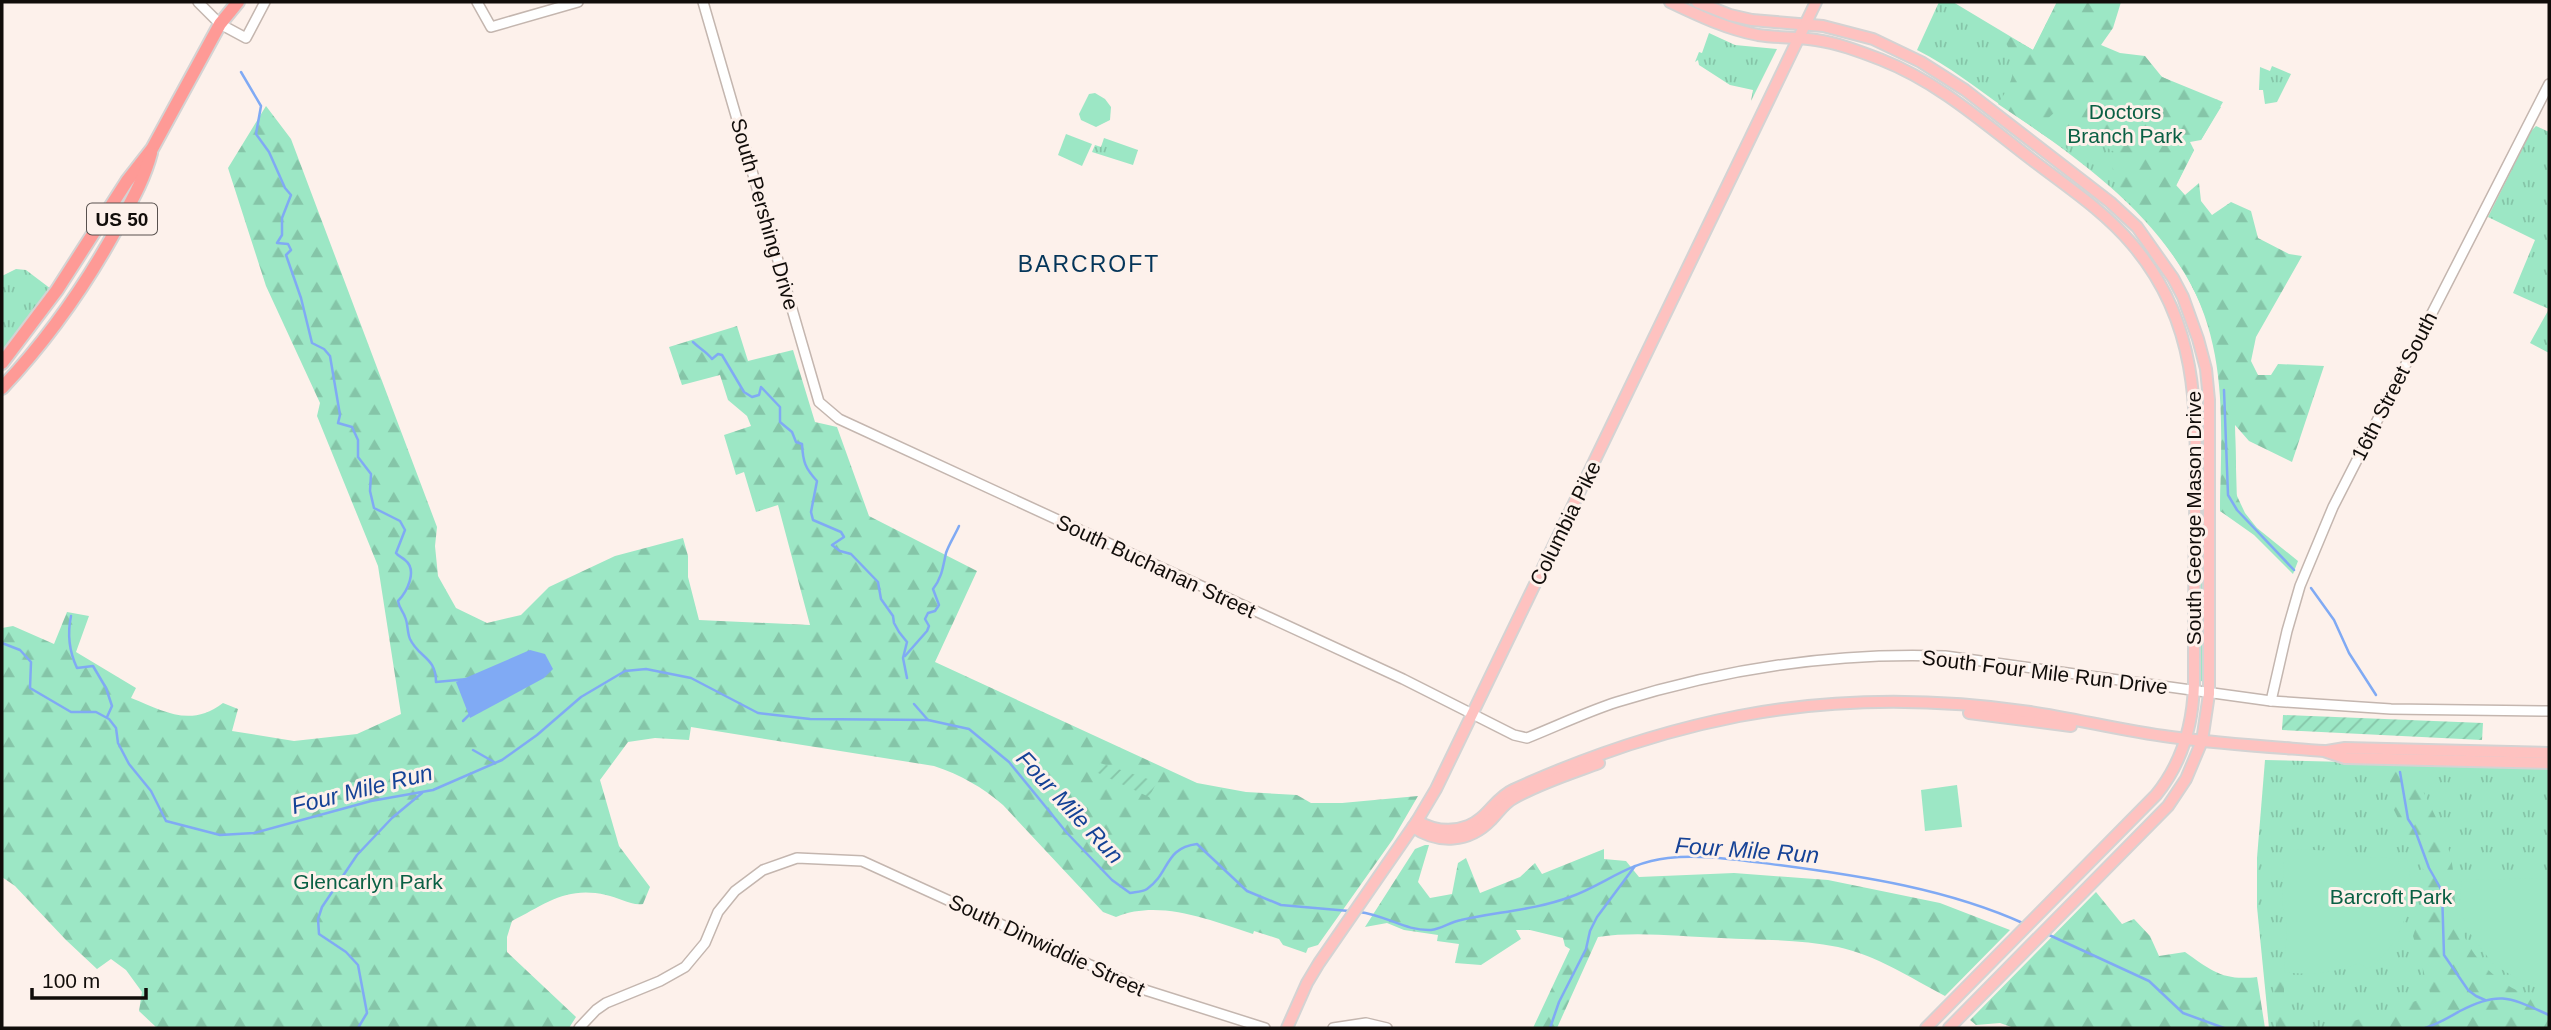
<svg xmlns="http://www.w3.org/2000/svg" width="2551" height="1030" font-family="Helvetica,sans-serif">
	<defs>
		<pattern id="grass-tufts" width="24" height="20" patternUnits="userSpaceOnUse" patternTransform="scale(1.75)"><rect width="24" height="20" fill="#9ce7c5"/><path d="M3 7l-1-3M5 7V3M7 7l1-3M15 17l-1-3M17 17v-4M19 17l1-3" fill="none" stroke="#85c5a8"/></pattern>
		<pattern id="forest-firs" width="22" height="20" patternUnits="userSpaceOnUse" patternTransform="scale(1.75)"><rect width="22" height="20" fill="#9ce7c5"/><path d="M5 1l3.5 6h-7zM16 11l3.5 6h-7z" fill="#85c5a8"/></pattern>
		<pattern id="garden-furrows" width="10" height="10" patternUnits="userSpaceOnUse" patternTransform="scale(1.75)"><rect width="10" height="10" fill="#9ce7c5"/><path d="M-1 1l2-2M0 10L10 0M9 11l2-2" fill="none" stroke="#85c5a8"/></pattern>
	</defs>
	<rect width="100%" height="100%" fill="#fdf1eb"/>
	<!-- grass -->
	<g fill="url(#grass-tufts)">
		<path d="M1939,2H1953L2033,50L2057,2H2114L2100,45L2221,107L2201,140L2186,134L2181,141L2194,150L2164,210L2233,367L2237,502L2250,529L2220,511C2221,469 2226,414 2220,373C2201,245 2104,176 2005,108C1976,88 1949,66 1917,50Z"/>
		<path d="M1709,33L1735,45L1777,49L1751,101L1753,90L1730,85L1699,65L1698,60L1695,62L1699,52L1702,53Z"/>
		<path d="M2272,66L2291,74L2277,102L2265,104L2263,90H2259L2260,67L2270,71Z"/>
		<path d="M2536,126L2549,132V353L2530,343L2549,309L2513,293L2535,240L2488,217L2531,131Z"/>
		<path d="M1104,138L1138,150L1133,165L1092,152L1095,145L1101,147Z"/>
		<path d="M16,269L26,270L51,289L2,353V276Z"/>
		<path d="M2205,522L2204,682L2201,681V649L2197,636L2198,523Z"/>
		<path d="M2265,760L2549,767V1028H2269L2257,907V858Z"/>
	</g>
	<!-- forest -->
	<g fill="url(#forest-firs)">
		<path d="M2057,2H2121L2113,28L2101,45L2120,53L2145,56L2162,77L2223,102L2201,140L2190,142L2194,150L2176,185L2185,195L2199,183L2201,201L2212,215L2231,202L2251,211L2258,238L2289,254L2302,256L2256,337L2251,361L2258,375H2271L2278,364L2324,366L2292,462L2249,441L2235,425L2236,468L2230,481L2245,513L2257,528L2298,561L2293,574L2254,535L2220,511C2221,428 2229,350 2186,275C2172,252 2155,230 2137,210C2133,205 2126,201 2121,196C2116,188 2114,175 2112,165L2118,154L2097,142L2086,129L2081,143L2055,112L2046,120L2069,152L1998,104C2013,81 2019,68 2006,43L2008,36L2033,50Z"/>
		<path d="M266,106L291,139L437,527L435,546L438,576L456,608L487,623L521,615L549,587L615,556L683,538L688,556V577L699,620L810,625L778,505L756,512L744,472L736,475L724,435L751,426L747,416L728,400L720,375L682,385L669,347L737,326L748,361L793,350L815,422L837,427L869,516L977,571L935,662L1197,783L1246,792L1297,795L1311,803H1342L1418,796L1393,839L1318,945L1308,948L1306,953L1283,945L1279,939L1254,931L1253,934C1210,920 1159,899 1116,917L1103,912L1003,805C982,787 961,775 934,766L691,727L689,740L655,738L628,742L600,780L619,846L650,887L643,904C631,906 618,897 606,895C566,886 546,904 512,921L507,937V952L576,1017L569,1028H157L139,1011L142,992L126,970L111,959L97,969L66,940L15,886L2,877V628L13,626L54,644L67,612L89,616L76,652L136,688L131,698C164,711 190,728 223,703L238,709L232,731L294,741L357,734L401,714L378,566L317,416L320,403L266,286L228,168Z"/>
		<path d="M2389,769L2413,770C2424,795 2444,829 2450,854C2455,872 2453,890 2456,908C2463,957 2503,992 2549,1002V1028H2332L2431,996L2413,936L2424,904V871L2392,806Z"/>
		<path d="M1425,845H1429L1418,882L1430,898L1452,894L1458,863L1466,858L1480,893L1520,877L1535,863L1542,874L1604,849V859L1626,861L1639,877L1734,873L1828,880L1940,903L2010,930L1945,996C1911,978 1876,955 1838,947C1800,939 1759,940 1721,938C1681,937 1638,931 1598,937L1557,1028H1533L1570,949L1565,946L1563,938L1530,930H1516L1521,939L1481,965L1455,963L1459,944L1437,941L1438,935L1404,930L1387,923L1365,927L1415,849Z"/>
		<path d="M2096,892L2122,924L2134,919L2150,936L2159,956L2185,952C2212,971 2223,981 2257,977L2265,1028H2014L2000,1023L1976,1025L1970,1020Z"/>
		<path d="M2270,957L2284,972V1013L2321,1028H2277Z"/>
	</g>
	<!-- garden -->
	<g fill="url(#garden-furrows)">
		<path d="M2283,715L2483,723L2482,740L2282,730Z"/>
		<path d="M1100,763L1157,782L1149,797L1096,772Z"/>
	</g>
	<!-- pitch -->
	<g fill="#9ce7c5">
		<path d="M1095,93L1105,99L1111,107L1110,120L1096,127L1081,120L1079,114L1089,94Z"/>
		<path d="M1066,134L1092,144L1082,166L1058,155Z"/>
		<path d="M1957,785L1962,827L1925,831L1921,790Z"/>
		<path d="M2290,849L2337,851L2350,856L2407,859C2418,899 2402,945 2368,969L2359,963C2334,973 2311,976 2284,972L2287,926L2282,902L2284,855Z"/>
		<path d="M2549,878V987L2518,979L2494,965L2473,938L2459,909L2462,880Z"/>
	</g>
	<!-- water -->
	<path fill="#80aaf4" d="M530,650L545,654L553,669L544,678L470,718L456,682Z"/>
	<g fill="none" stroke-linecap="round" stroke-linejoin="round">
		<!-- stream -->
		<g stroke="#80aaf4" stroke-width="2.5">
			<path d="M241,72L261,106L256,134L269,152L285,188L291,195L282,218V235L277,243L288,244L291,250L286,255L301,298L312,343L324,349L330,356L340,415L338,423L352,427L358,440V457L371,474L370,491L374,508L400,521L405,530L396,553C398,556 402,557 405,560C418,570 407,592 398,601C399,608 403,611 405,617C408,623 407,632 410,639C419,658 436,657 436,682L468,679"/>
			<path d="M693,342C700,349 706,351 712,359L718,354L722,355L744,392L752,397L759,395L761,387L780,407V422L792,432L796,442L802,444C803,462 805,468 817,481L811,512L813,520L841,532L844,537L832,545L840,551L851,554L878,582L881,599L893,616L894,623L899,632L907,642L903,658L907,678"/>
			<path d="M2224,390L2228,495L2237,510L2294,570"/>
			<path d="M2311,588L2334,620L2349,653L2376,695"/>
			<path d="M71,616C67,635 69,651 77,668L93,666L106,688L112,706L107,717"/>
			<path d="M2,643L20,650L31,662L30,688L71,712H96L109,719L116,728L118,743L129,764L151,791L166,821L220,835L254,833L371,801L433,790L502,760L537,735L581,697L625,671L646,669L691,678L758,713L810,719L928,720L969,729L1009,762L1067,833L1112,880L1130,893C1135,892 1143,892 1147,889C1170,873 1164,848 1197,844L1247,891L1281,905L1349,911"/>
			<path d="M905,656L927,631L929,626L925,619L928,613L935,611L939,605L933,589C942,578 943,566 946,553C949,544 955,535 959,526"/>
			<path d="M914,704L928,720"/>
			<path d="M463,721L469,715"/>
			<path d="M473,750L494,762"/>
			<path d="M2400,772L2408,819L2415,830L2429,868L2442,891L2444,955L2468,990L2476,996L2485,1000"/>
			<path d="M1359,912C1386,915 1405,931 1431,930C1441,929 1450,922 1461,920C1496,912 1535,910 1570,897C1604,885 1628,862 1668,858C1704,854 1743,861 1779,865C1862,876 1948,889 2025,924"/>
			<path d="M2047,934L2149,981L2183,1013L2224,1028"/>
			<path d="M358,1028L367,1013L358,965L346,952L319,934L318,919L322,907L357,855L392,818L422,793"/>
			<path d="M1550,1028L1559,1002L1586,949L1590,931L1597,917L1635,866"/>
			<path d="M2425,1028C2438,1024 2448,1018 2460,1011C2500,990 2511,998 2549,1015"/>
		</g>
		<!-- minor casing -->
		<g stroke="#c4b6af" stroke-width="12">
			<g id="minor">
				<path d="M198,2L220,24L246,38L265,2"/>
				<path d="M477,2L491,27L578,2"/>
				<path d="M703,2L819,402L839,419L1403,679L1514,735L1527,738C1557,726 1586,712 1617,702C1723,669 1834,652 1945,656L2271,701L2391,709L2549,711"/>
				<path d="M2271,701L2287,631L2300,586L2333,507L2549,84"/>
				<path d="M579,1028L596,1010L606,1003L660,981L685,967L705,943L718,912L735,891L763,870L797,858L862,861L1145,990L1265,1028"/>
				<path d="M1333,1028L1366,1023L1387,1028"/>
			</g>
		</g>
		<!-- major casing -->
		<g stroke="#d4d3d3" stroke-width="14">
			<g id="major">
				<path d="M1670,2C1699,16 1727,29 1758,35C1778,38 1797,37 1816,40C1838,43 1861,52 1882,60C1938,82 1984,123 2031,159C2066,186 2103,210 2132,244C2204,328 2196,422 2195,525C2194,578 2194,631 2194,684C2193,724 2182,763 2156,795L1926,1028"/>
				<path d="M1697,2L1730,15L1752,20L1823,26L1873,39L1921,62L1965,90L2110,202L2137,227L2173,278L2183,297L2198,339L2206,369L2209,400V694L2202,741L2186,779L2168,806L1949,1028"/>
				<path d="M1969,713L2071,726"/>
				<path d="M2327,751L2345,748L2549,753"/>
				<path d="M1417,821C1433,830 1450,833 1468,826C1487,819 1495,798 1513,790C1585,757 1662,731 1739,716C1835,698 1934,698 2030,712C2077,719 2123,731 2171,737C2221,744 2273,747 2324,751L2345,758L2549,763"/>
				<path d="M1413,827C1438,844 1469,843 1491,820C1499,812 1504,803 1514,798C1540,783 1572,773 1599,763"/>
				<path d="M1287,1028L1307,983L1319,963L1417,821L1436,789L1816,2"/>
			</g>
		</g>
		<!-- highway casing -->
		<g stroke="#d4d3d3" stroke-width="16">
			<g id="highway">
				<path d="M2,363L57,290L127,181L152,149L220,24L238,2"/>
				<path d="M2,388C48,339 86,285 118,226C131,202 144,180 151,153"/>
			</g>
		</g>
		<!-- minor -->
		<use href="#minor" stroke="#fff" stroke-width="9"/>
		<!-- major -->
		<use href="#major" stroke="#fec2c0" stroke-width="10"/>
		<!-- highway -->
		<use href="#highway" stroke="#fe9a96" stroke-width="12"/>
	</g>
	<g text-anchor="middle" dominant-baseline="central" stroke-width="6" stroke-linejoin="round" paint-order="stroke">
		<!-- shield labels -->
		<rect fill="#fdf1eb" stroke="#58514e" stroke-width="2" x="87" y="203.5" width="70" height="31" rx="5"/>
		<g font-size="19" font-weight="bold" fill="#110d0a">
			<text x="122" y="219">US 50</text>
		</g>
		<!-- park labels -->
		<g font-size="21" fill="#0a6044" stroke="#fdf1eb">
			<text x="2125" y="111">Doctors<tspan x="2125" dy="24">Branch Park</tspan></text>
			<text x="368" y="881">Glencarlyn Park</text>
			<text x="2391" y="896">Barcroft Park</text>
		</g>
		<!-- street labels -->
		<g font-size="21" fill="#110d0a" stroke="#fdf1eb">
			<text transform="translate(765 214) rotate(74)">South Pershing Drive</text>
			<text transform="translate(2394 386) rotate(-63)">16th Street South</text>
			<text transform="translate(2193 518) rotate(-90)">South George Mason Drive</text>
			<text transform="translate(1565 523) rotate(-64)">Columbia Pike</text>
			<text transform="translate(1156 566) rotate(25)">South Buchanan Street</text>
			<text transform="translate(2045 672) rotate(7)">South Four Mile Run Drive</text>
			<text transform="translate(1047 945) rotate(25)">South Dinwiddie Street</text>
		</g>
		<!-- neighbourhood labels -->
		<g font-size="23" letter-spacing="2" fill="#043559" stroke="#fdf1eb">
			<text x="1089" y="264">BARCROFT</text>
		</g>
		<!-- water labels -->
		<g font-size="23" font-style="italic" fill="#154296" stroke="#fdf1eb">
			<text transform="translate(362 789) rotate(-14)">Four Mile Run</text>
			<text transform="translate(1070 807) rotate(47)">Four Mile Run</text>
			<text transform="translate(1747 850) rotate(4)">Four Mile Run</text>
		</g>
	</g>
	<!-- border -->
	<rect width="2551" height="1030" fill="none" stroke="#110d0a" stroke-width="7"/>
	<!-- scale -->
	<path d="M32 988v10h114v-10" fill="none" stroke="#110d0a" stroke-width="3.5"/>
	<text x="42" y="988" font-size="21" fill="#110d0a" stroke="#fdf1eb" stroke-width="5" paint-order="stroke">100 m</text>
</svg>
